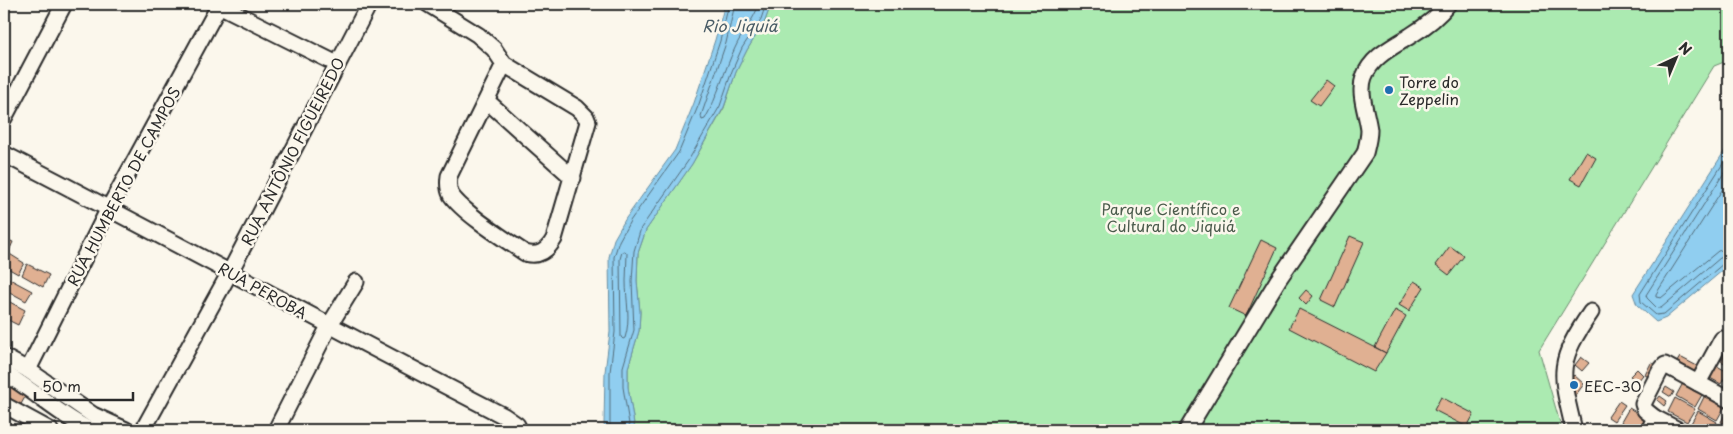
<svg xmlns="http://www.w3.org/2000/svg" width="1733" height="434" font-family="'Playpen Sans',sans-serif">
	<rect width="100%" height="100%" fill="#fbf7ec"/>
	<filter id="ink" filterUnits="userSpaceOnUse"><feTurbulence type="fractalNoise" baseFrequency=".02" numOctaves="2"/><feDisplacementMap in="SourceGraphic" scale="10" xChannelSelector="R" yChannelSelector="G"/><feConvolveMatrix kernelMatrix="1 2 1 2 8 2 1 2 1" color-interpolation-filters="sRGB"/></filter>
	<g filter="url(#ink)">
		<!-- green -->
		<path fill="#abeab1" stroke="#6b8a6e" d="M771,4H1729V60L1714,66L1539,350L1562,430H635L628,388V368L639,331L640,312L637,281L638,253L646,230L692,164L724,108L736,72L747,50L765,21Z"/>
		<!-- water -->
		<g fill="#90cef0" stroke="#688da1">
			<path d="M725,4H771L765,21L747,50L736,72L724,107L692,164L646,230L638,253L637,281L640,312L639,331L628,368V387L635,430H605L604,424L605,372L610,332L609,257L614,239L626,218L675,150L694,103L715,40Z"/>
			<path d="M1729,144V265L1666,318L1656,322L1637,305L1633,294Z"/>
		</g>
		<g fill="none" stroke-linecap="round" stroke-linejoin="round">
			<!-- shore -->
			<g stroke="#536c7a" stroke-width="1">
				<path d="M735,4L726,43L701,116L702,120L705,119C718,96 724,71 735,48C742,32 754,20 759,4"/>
				<path d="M1729,154L1640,294L1641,302L1656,315L1664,314L1724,263L1729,262"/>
				<path d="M1729,165L1646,295L1647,298L1657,308H1661L1720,258L1729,256"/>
				<path d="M1729,179L1656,294V297L1661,298L1718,251L1729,248"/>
				<path d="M625,251L627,253C627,262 626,272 626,281C626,301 631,319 625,338L623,339L621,337L620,259L622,252Z"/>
				<path d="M610,430V372L615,332L614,257L619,241L630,221L679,152L699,104L720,41L729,4"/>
				<path d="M630,430L623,387V367L634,330L632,281L634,251L641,228L688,161L720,106L732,71L742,48L761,19L766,4"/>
			</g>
		</g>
		<!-- building -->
		<g fill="#e0b092" stroke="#2b2b2b">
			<path d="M1326,80L1334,86L1319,106L1310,100Z"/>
			<path d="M1586,152L1596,158L1581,185L1570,179Z"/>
			<path d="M1350,236L1364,242L1335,307L1321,300Z"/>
			<path d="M4,238L13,242L8,253L4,251Z"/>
			<path d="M1261,240L1277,248L1246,316L1229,308Z"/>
			<path d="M1450,246L1464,256L1449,275L1436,265Z"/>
			<path d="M8,253L24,263L18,274L4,266Z"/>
			<path d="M27,264L49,275L43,287L22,275Z"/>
			<path d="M4,276L32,291L26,301L4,289Z"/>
			<path d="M1414,281L1424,287L1409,311L1399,305Z"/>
			<path d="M1306,290L1313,296L1306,305L1299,298Z"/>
			<path d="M4,299L25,310L18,325L4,318Z"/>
			<path d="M1299,309L1386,353L1374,372L1289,328Z"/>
			<path d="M1395,310L1406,316L1386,353L1375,347Z"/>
			<path d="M1727,348L1729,349V366L1721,361Z"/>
			<path d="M1581,357L1589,363L1582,371L1575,365Z"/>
			<path d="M1680,357L1699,367L1694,376L1675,365Z"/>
			<path d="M1651,363L1660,368L1654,380L1645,375Z"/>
			<path d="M1717,366L1728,372L1721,384L1710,378Z"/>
			<path d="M1637,369L1643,375L1637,382L1630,376Z"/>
			<path d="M1574,375L1584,384L1575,396L1564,387Z"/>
			<path d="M4,377L29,390L20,406L4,397Z"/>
			<path d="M1683,383L1703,393L1695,407L1676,396Z"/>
			<path d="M1666,387L1674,392L1671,397L1663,392Z"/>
			<path d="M1705,395L1725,406L1717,420L1698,409Z"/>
			<path d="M1660,396L1667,401L1664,406L1657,400Z"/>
			<path d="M1441,397L1474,414L1467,427L1434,410Z"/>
			<path d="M1675,398L1695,409L1687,422L1668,412Z"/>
			<path d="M1619,401L1625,405L1614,421L1608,417Z"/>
			<path d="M1629,408L1648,419L1642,430H1637L1621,422Z"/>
			<path d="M1728,408L1729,409V427L1721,422Z"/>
			<path d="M1698,411L1717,422L1713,430H1700L1690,425Z"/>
			<path d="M4,423L18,430H4Z"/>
			<path d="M1619,424L1631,430H1616Z"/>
			<path d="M1720,424L1729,430H1716Z"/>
		</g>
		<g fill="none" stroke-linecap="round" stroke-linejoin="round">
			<!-- minor casing -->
			<g stroke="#2b2b2b" stroke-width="19">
				<g id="minor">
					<path d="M428,4L478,35L494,49L504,64L577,108L586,117L588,122L554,239C547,251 539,257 525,253C506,240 463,213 451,195C448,189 448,183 449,176L504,64"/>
					<path d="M219,5L337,64"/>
					<path d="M487,101L573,178"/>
					<path d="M4,118L64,4"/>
					<path d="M4,154C171,240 336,330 504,416L517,425L519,430"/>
					<path d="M4,357L28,370L93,415L126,430"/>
					<path d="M28,370L109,208L220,4"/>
					<path d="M4,373C34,390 59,415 90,430"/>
					<path d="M1698,383L1722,339L1729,343"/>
					<path d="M4,405L50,430"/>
					<path d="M1655,418L1645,410L1643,404L1660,371L1665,365L1729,400"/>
					<path d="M143,430L230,272L369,4"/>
					<path d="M276,430L329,326L356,282"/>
					<path d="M1187,430L1278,280L1365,153C1367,145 1369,138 1369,130C1367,113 1358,93 1364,77C1372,56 1393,47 1410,36C1423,28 1439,16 1448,4"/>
					<path d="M1574,430C1560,372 1556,363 1591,312"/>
					<path d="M1649,430L1655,418L1678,430"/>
				</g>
			</g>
			<!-- minor -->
			<use href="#minor" stroke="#fbf7ec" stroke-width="15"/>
		</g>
	</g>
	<!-- markers -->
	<g fill="#1f6fb2" stroke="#fbf7ec" stroke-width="2">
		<circle cx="1389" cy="90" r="5"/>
		<circle cx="1574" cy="385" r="5"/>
	</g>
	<g text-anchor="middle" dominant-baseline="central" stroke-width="5" stroke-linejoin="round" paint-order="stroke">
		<!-- poi labels -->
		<g font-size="15" fill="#2b2b2b" stroke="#fbf7ec" text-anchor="start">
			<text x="1399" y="81">Torre do<tspan x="1399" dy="17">Zeppelin</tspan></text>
			<text x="1584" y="385">EEC-30</text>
		</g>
		<!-- street labels -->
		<g font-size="15" fill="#2b2b2b" stroke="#fbf7ec">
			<text transform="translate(292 151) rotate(-63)">RUA ANTÔNIO FIGUEIREDO</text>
			<text transform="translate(123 186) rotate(-62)">RUA HUMBERTO DE CAMPOS</text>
			<text transform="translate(263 290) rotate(29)">RUA PEROBA</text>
		</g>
		<!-- park labels -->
		<g font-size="15" fill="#4b5b4c" stroke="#fbf7ec">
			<text x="1171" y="208">Parque Científico e<tspan x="1171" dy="17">Cultural do Jiquiá</tspan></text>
		</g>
		<!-- water labels -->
		<g font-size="16" font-style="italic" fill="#495c66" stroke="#fbf7ec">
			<text x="740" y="25">Rio Jiquiá</text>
		</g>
	</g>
	<!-- margin -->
	<rect width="1733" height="434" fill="none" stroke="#fbf7ec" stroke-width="20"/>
	<rect x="10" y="10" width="1713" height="414" fill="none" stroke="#2b2b2b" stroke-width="2" filter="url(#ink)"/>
	<!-- north arrow -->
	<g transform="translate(1676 58) rotate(44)" stroke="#fbf7ec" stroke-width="4" paint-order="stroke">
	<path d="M0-4L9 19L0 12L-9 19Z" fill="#2b2b2b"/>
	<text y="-8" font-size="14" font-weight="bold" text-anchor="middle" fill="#2b2b2b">N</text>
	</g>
	<!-- scale -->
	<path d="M35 392v8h98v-8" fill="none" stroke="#2b2b2b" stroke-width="2.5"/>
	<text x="42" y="392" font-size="15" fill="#2b2b2b" stroke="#fbf7ec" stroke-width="4" paint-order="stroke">50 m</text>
</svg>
